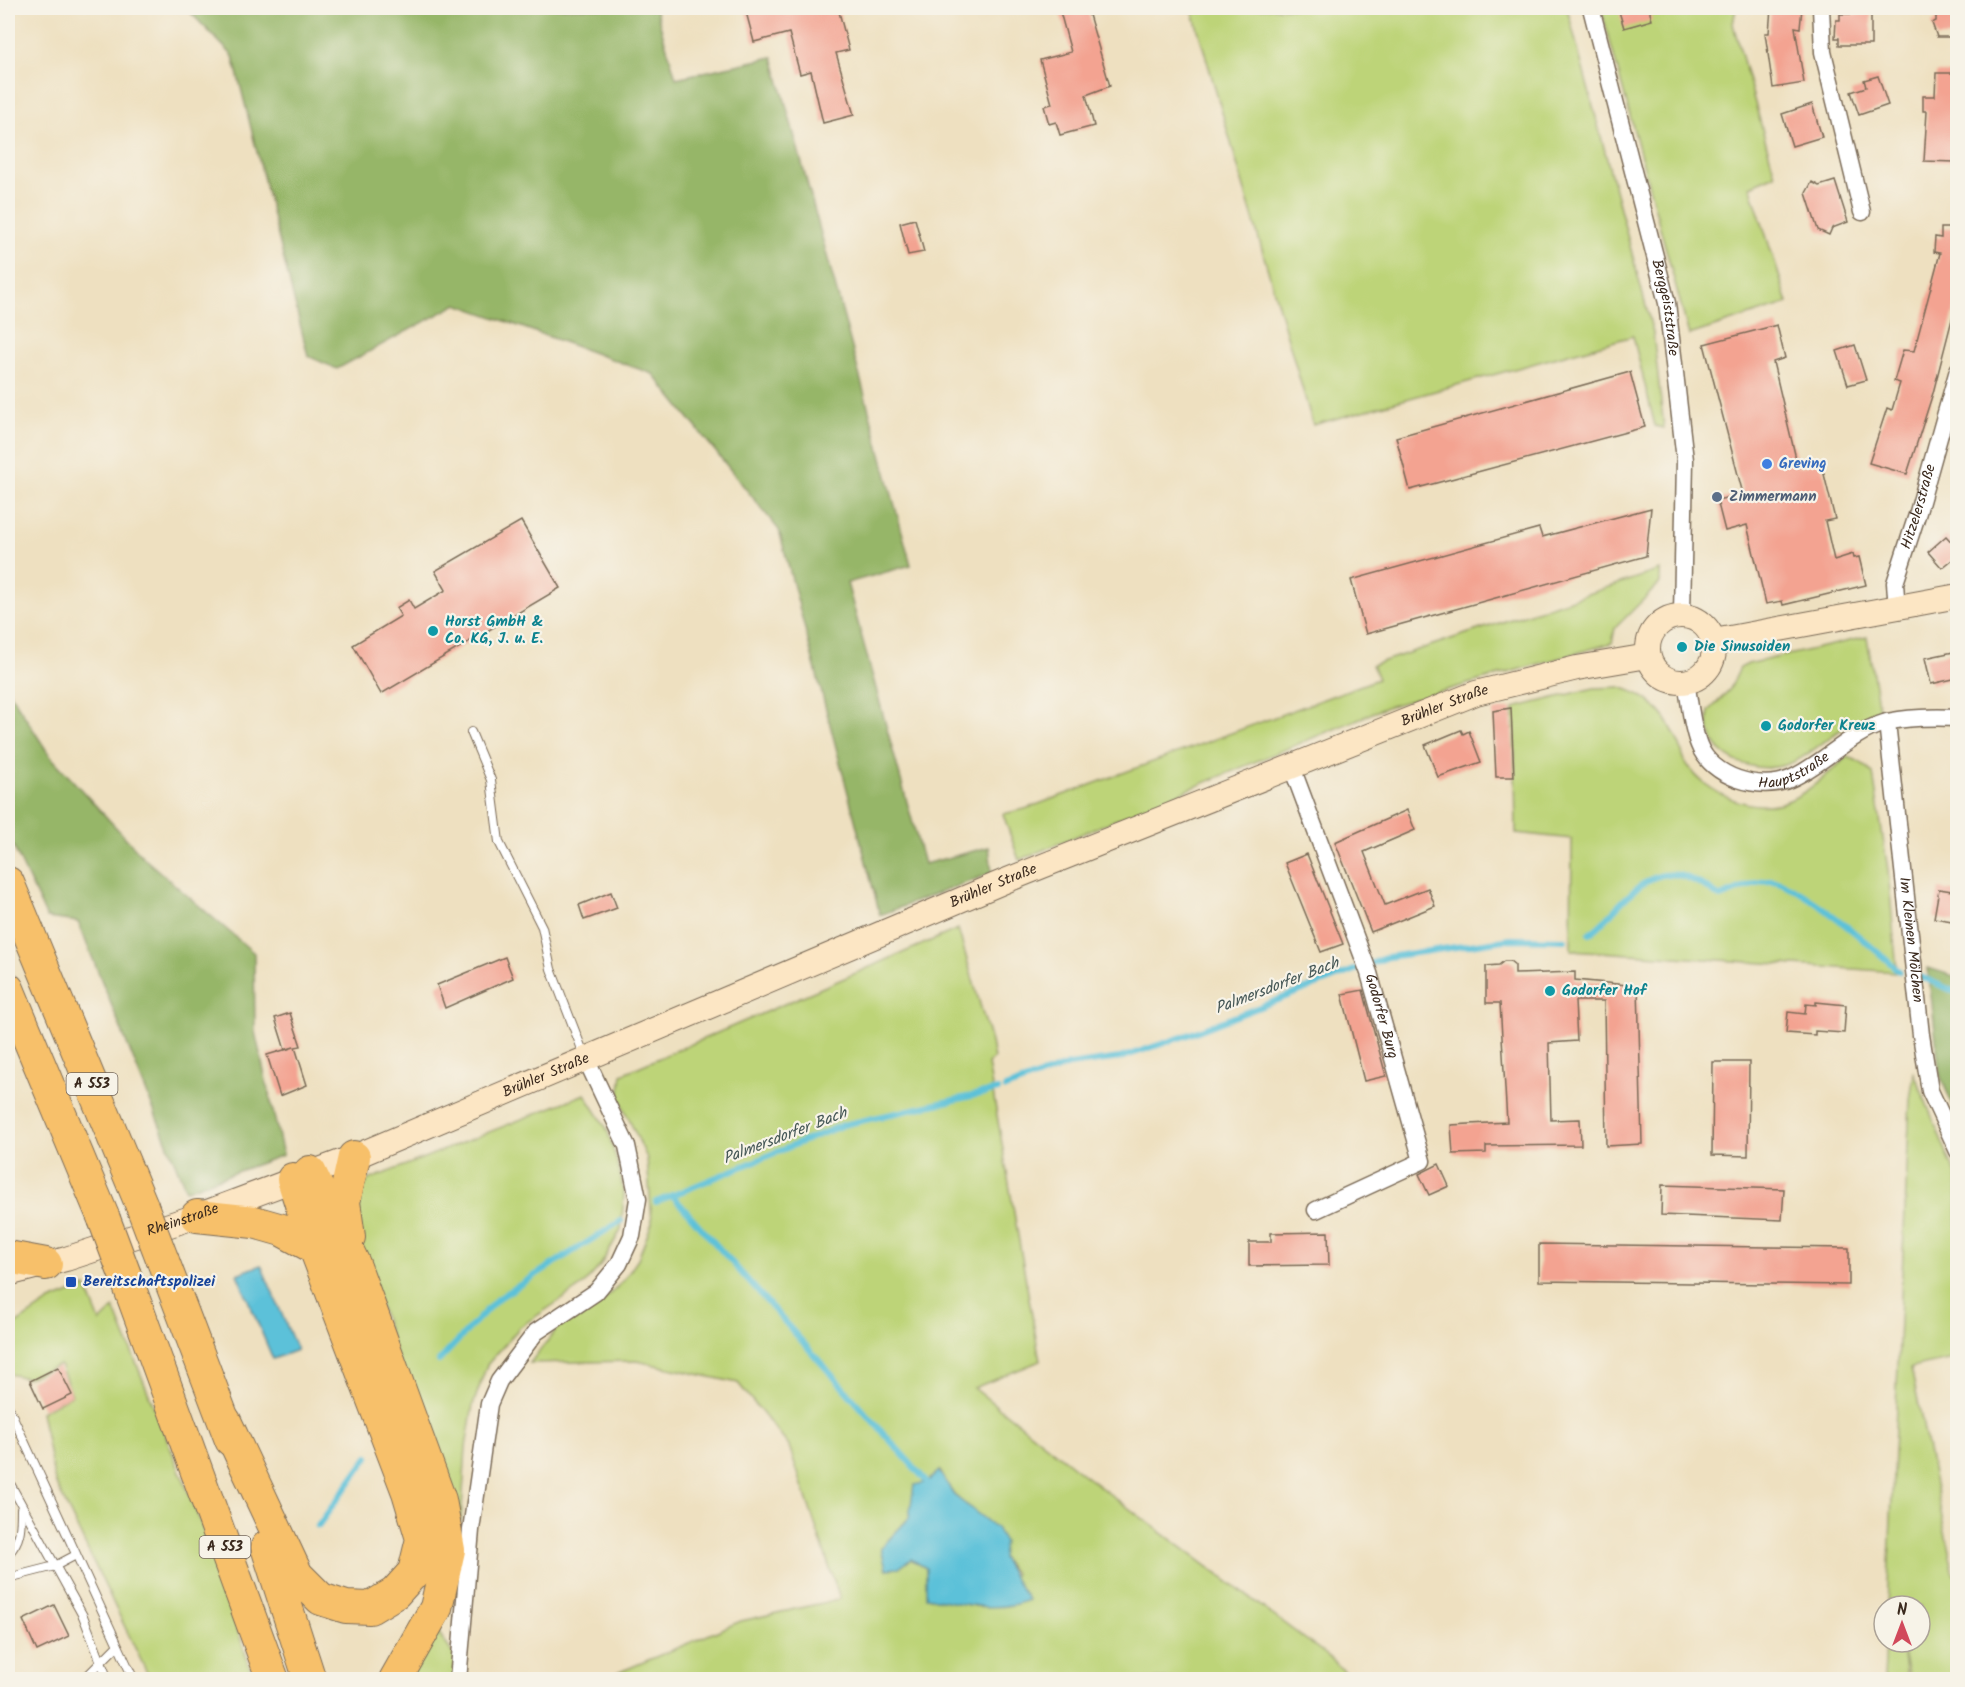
<svg xmlns="http://www.w3.org/2000/svg" width="1965" height="1687" font-family="Kalam,sans-serif">
	<rect width="100%" height="100%" fill="#f7f3e8"/>
	<filter id="ink" filterUnits="userSpaceOnUse"><feTurbulence type="fractalNoise" baseFrequency=".0167" numOctaves="2"/><feDisplacementMap in="SourceGraphic" scale="12" xChannelSelector="R" yChannelSelector="G"/><feConvolveMatrix kernelMatrix="1 2 1 2 8 2 1 2 1" color-interpolation-filters="sRGB"/></filter>
	<filter id="wash" filterUnits="userSpaceOnUse"><feTurbulence type="fractalNoise" baseFrequency=".008" numOctaves="4" result="noise"/><feDisplacementMap in="SourceGraphic" scale="24" xChannelSelector="R" yChannelSelector="G"/><feGaussianBlur stdDeviation="1.35" result="paint"/><feColorMatrix in="noise" values="0 0 0 0 0 0 0 0 0 0 0 0 0 0 0 0 0 1.4 0 .05"/><feComposite in="paint" operator="in"/></filter>
	<g filter="url(#wash)">
		<rect width="100%" height="100%" fill="#eee0c0"/>
		<!-- green -->
		<g fill="#bdd478" stroke="#7c7f4b" stroke-width="1.5" fill-rule="evenodd">
			<path d="M1199,8H1567L1653,333L1664,428L1655,426L1633,336L1313,425L1192,9Z"/>
			<path d="M1601,8H1736L1733,24L1775,175L1750,186L1788,303L1689,335Z"/>
			<path d="M1660,570V583L1615,628L1612,643L1387,707L1019,860L1003,814L1025,809L1378,679L1372,665Z"/>
			<path d="M1867,637L1879,710C1867,716 1854,721 1842,729C1812,748 1796,772 1756,767C1744,765 1732,761 1723,753C1711,742 1706,727 1709,711L1730,689L1740,668L1748,664Z"/>
			<path d="M1620,687C1651,696 1668,716 1680,746C1682,751 1683,758 1686,763C1706,795 1756,816 1792,799C1812,789 1830,772 1847,757C1859,760 1865,765 1873,774L1888,870L1897,972L1571,950L1572,839L1516,833L1514,708L1594,688Z"/>
			<path d="M958,929L991,1042L994,1059L988,1064L1040,1361L974,1388L1084,1475L1324,1653L1353,1679H591L608,1677L741,1621L840,1599L789,1446L738,1383L637,1361L530,1363L559,1326L604,1300L623,1281L637,1261L652,1223L647,1158L619,1098L622,1074ZM940,1471C945,1479 949,1488 955,1495C975,1520 1006,1521 1002,1558L1015,1574L980,1607L927,1597L926,1568L911,1559L899,1568L881,1548L909,1518L927,1482Z"/>
			<path d="M1914,1073L1957,1178V1358L1911,1368L1954,1575L1957,1574V1679H1909L1902,1648L1906,1679H1884L1886,1642H1920V1606H1887L1910,1100Z"/>
			<path d="M585,1094L607,1129L619,1169L624,1194L621,1230L600,1266L583,1285L520,1327L487,1365L473,1405L466,1447L461,1522L398,1360L349,1211L368,1180Z"/>
			<path d="M86,1287L100,1322L114,1308L206,1536L254,1679H150L55,1482L41,1412L72,1395L60,1365L27,1378L9,1374L8,1324L17,1323L50,1301Z"/>
			<path d="M434,1626L470,1679L406,1680Z"/>
		</g>
		<!-- forest -->
		<g fill="#96b668" stroke="#687043" stroke-width="1.5">
			<path d="M186,8H655L676,78L773,57L911,565L847,583L924,864L989,847L992,873L880,915L779,530L653,374L457,304L337,369L308,356L233,56Z"/>
			<path d="M8,690L50,756L146,860L254,953L255,1032L283,1155L186,1190L78,922L47,918L8,835Z"/>
			<path d="M1928,968L1957,977V1116L1940,1075Z"/>
		</g>
		<!-- water -->
		<g fill="#5bc1d9" stroke="#4b767c" stroke-width="1.5">
			<path d="M261,1265L297,1350L273,1359L237,1274Z"/>
			<path d="M939,1471L955,1496L996,1528L1004,1542L1002,1558L1028,1600C995,1614 961,1603 926,1597V1568L911,1559L899,1568L886,1569L881,1548L909,1518L914,1485L927,1482Z"/>
		</g>
		<g fill="none" stroke-linecap="round" stroke-linejoin="round">
			<!-- stream -->
			<g stroke="#5bc1d9" stroke-width="6">
				<path d="M1589,934C1602,926 1609,915 1619,905C1657,865 1677,866 1720,897C1736,892 1755,880 1772,881C1799,882 1877,951 1899,971"/>
				<path d="M1921,977L1958,993"/>
				<path d="M1005,1088L1069,1065L1120,1058L1185,1036L1388,957L1511,939L1565,940"/>
				<path d="M672,1195L927,1482"/>
				<path d="M656,1202L843,1125L998,1090"/>
				<path d="M439,1361L496,1300L621,1221"/>
				<path d="M318,1526L368,1457"/>
			</g>
		</g>
		<g id="blocks">
			<!-- building -->
			<g fill="#f3a391">
				<path d="M745,8H838L849,50L836,53L854,115L823,123L811,71L800,74L789,33L754,42Z"/>
				<path d="M1059,8H1087L1110,86L1086,95L1094,126L1060,135L1056,122L1049,124L1044,106L1052,104L1040,60L1071,52Z"/>
				<path d="M1618,8H1649L1652,20L1624,28Z"/>
				<path d="M1771,8H1802L1800,28L1795,27L1804,83L1773,88L1765,33H1769Z"/>
				<path d="M1943,8H1958L1956,37H1937L1932,23L1936,21V9Z"/>
				<path d="M1840,14H1871V45H1839V38H1835L1836,20H1840Z"/>
				<path d="M1936,73H1958L1956,162L1924,161L1927,111H1923V96H1935Z"/>
				<path d="M1878,76L1888,105L1859,115L1851,92L1866,87L1864,80Z"/>
				<path d="M1812,104L1822,137L1792,146L1782,114Z"/>
				<path d="M1835,181L1848,222L1832,228L1829,235L1818,230L1806,193L1812,182L1819,186Z"/>
				<path d="M915,219L924,252L908,255L900,223Z"/>
				<path d="M1941,228H1958V296L1933,393L1907,474L1869,463L1887,408L1892,410L1900,383L1894,381L1903,350L1914,351L1940,253L1934,252L1935,237L1941,238Z"/>
				<path d="M1777,325L1785,358L1773,362L1798,467L1821,462L1835,519L1825,521L1834,560L1853,554L1854,558L1859,557L1866,585L1783,605L1782,601L1766,604L1747,525L1725,531L1717,500L1743,494L1704,344Z"/>
				<path d="M1855,345L1866,380L1848,385L1837,351Z"/>
				<path d="M1630,372L1645,427L1410,490L1396,437Z"/>
				<path d="M1651,508L1646,556L1366,634L1351,580L1539,528L1542,537Z"/>
				<path d="M521,521L560,588L381,694L353,645L401,616L396,608L409,600L414,609L446,590L435,571Z"/>
				<path d="M1946,536L1958,549V555L1942,568L1928,552Z"/>
				<path d="M1958,651V678L1931,684L1925,658Z"/>
				<path d="M1511,708L1514,777H1496L1493,711Z"/>
				<path d="M1461,730L1463,734L1469,731L1481,762L1438,777L1425,745Z"/>
				<path d="M1407,810L1415,830L1364,852L1385,905L1428,888L1435,906L1371,932L1335,842Z"/>
				<path d="M1307,854L1343,944L1321,952L1285,863Z"/>
				<path d="M1939,889L1958,892V922L1934,918Z"/>
				<path d="M611,892L617,908L584,920L579,905Z"/>
				<path d="M505,957L513,978L445,1008L437,985Z"/>
				<path d="M1504,961H1510L1515,965V974L1575,972V980L1638,986L1642,1144L1606,1146L1604,1001H1575L1577,1041L1549,1043L1551,1120L1580,1119L1581,1145L1486,1146V1153L1453,1154L1451,1125L1507,1122L1500,1003H1486V966L1499,965Z"/>
				<path d="M1363,990L1386,1076L1364,1081L1342,994Z"/>
				<path d="M1816,1002L1846,1005L1844,1033L1815,1031V1035L1786,1033L1788,1012L1805,1014L1806,1004L1816,1005Z"/>
				<path d="M290,1013L301,1046L295,1047L307,1085L280,1096L267,1055L294,1047L285,1050L275,1018Z"/>
				<path d="M1713,1062H1749L1748,1156L1712,1155Z"/>
				<path d="M1439,1164L1449,1186L1429,1195L1419,1174Z"/>
				<path d="M1662,1185L1784,1189L1782,1220L1661,1215Z"/>
				<path d="M1328,1232L1329,1265L1249,1266V1242H1271V1233Z"/>
				<path d="M1539,1244L1849,1248V1285L1539,1281Z"/>
				<path d="M58,1367L72,1395L43,1409L30,1381Z"/>
				<path d="M54,1605L69,1636L37,1651L23,1620Z"/>
			</g>
		</g>
	</g>
	<g filter="url(#ink)">
		<use href="#blocks" fill-opacity="0" stroke="#7a6a57" stroke-width="1.5"/>
		<g fill="none" stroke-linecap="round" stroke-linejoin="round">
			<!-- lane casing -->
			<g stroke="#7a6a57" stroke-width="10">
				<g id="lane">
					<path d="M471,732L491,780L499,842L542,927L551,969L585,1057"/>
					<path d="M8,1406L134,1680"/>
					<path d="M8,1480L83,1616L108,1680"/>
					<path d="M8,1554C21,1541 21,1527 21,1509"/>
					<path d="M8,1578L55,1566L76,1555"/>
					<path d="M83,1680L117,1646"/>
				</g>
			</g>
			<!-- street casing -->
			<g stroke="#7a6a57" stroke-width="19">
				<g id="street">
					<path id="s1" d="M1591,8L1667,303L1685,460L1682,615"/>
					<path d="M1821,8L1823,52L1862,212"/>
					<path id="s2" d="M1897,609L1895,583L1918,512L1958,370"/>
					<path id="s3" d="M1686,682C1690,702 1691,726 1699,745C1711,777 1760,792 1790,779C1824,764 1848,734 1884,723C1903,717 1938,717 1958,718"/>
					<path id="s4" d="M1887,722L1921,1035L1930,1091L1958,1151"/>
					<path id="s5" d="M1291,765L1369,973L1422,1161L1316,1210"/>
					<path d="M458,1680L471,1530L489,1404L499,1381L536,1332L596,1292L619,1264L632,1236L638,1199L627,1146L585,1057"/>
				</g>
			</g>
			<!-- secondary casing -->
			<g stroke="#7a6a57" stroke-width="26">
				<g id="secondary">
					<circle cx="1681" cy="649" r="33"/>
					<path d="M1714,641L1958,596"/>
					<path id="s6" d="M8,1274L66,1259L197,1216L354,1157L1005,881L1476,693L1577,668L1648,656"/>
				</g>
			</g>
			<!-- highway casing -->
			<g stroke="#7a6a57" stroke-width="34">
				<g id="highway">
					<path d="M8,883L142,1206"/>
					<path d="M8,989L104,1219"/>
					<path d="M310,1172L354,1264L440,1500L449,1550L436,1608L395,1680"/>
					<path d="M197,1216L254,1222L282,1230L315,1248"/>
					<path d="M349,1237L344,1202L354,1157"/>
					<path d="M8,1257L46,1264"/>
					<path d="M163,1261L231,1440"/>
					<path d="M125,1275L273,1680"/>
					<path d="M225,1421L297,1575L321,1599L346,1607L370,1608L395,1593L414,1572L422,1539L408,1492L315,1248L293,1179"/>
					<path d="M267,1547L310,1680"/>
				</g>
			</g>
			<!-- lane -->
			<use href="#lane" stroke="#fff" stroke-width="8"/>
			<!-- street -->
			<use href="#street" stroke="#fff" stroke-width="16"/>
			<!-- secondary -->
			<use href="#secondary" stroke="#fce6c4" stroke-width="24"/>
			<!-- highway -->
			<use href="#highway" stroke="#f7c06b" stroke-width="32"/>
			<!-- highway-bridge casing -->
			<g stroke="#7a6a57" stroke-width="34" stroke-linecap="butt">
				<g id="highway-bridge">
					<path d="M142,1206L163,1261"/>
					<path d="M104,1219L125,1275"/>
				</g>
			</g>
			<!-- highway-bridge -->
			<use href="#highway-bridge" stroke="#f7c06b" stroke-width="32"/>
		</g>
	</g>
	<!-- markers -->
	<circle fill="#3f7fe0" stroke="#f7f3e8" stroke-width="2" cx="1767" cy="464" r="6"/>
	<circle fill="#5c6f8a" stroke="#f7f3e8" stroke-width="2" cx="1717" cy="497" r="6"/>
	<g fill="#0f9aa8" stroke="#f7f3e8" stroke-width="2">
		<circle cx="433" cy="631" r="6"/>
		<circle cx="1682" cy="647" r="6"/>
		<circle cx="1766" cy="726" r="6"/>
		<circle cx="1550" cy="991" r="6"/>
	</g>
	<rect fill="#1a4fb4" stroke="#f7f3e8" stroke-width="2" x="65" y="1276" width="12" height="12" rx="3"/>
	<g text-anchor="middle" dominant-baseline="central" stroke-width="4.5" stroke-linejoin="round" paint-order="stroke">
		<!-- shield labels -->
		<g fill="#f7f3e8" stroke="#73665b" stroke-width="1.5">
			<rect x="66.5" y="1073" width="51" height="22" rx="4.5"/>
			<rect x="199.5" y="1536" width="51" height="22" rx="4.5"/>
		</g>
		<g font-size="14" font-weight="bold" fill="#3b2a1e">
			<text x="92" y="1084">A 553</text>
			<text x="225" y="1547">A 553</text>
		</g>
		<!-- street labels -->
		<g font-size="15" fill="#3b2a1e" stroke="#f7f3e8">
			<text stroke="none"><textPath href="#s1" startOffset="309">Berggeiststraße</textPath></text>
			<text stroke="none"><textPath href="#s2" startOffset="106">Hitzelerstraße</textPath></text>
			<text stroke="none"><textPath href="#s6" startOffset="1546">Brühler Straße</textPath></text>
			<text stroke="none"><textPath href="#s3" startOffset="177">Hauptstraße</textPath></text>
			<text stroke="none"><textPath href="#s6" startOffset="1060">Brühler Straße</textPath></text>
			<text stroke="none"><textPath href="#s4" startOffset="219">Im Kleinen Mölchen</textPath></text>
			<text stroke="none"><textPath href="#s5" startOffset="267">Godorfer Burg</textPath></text>
			<text stroke="none"><textPath href="#s6" startOffset="574">Brühler Straße</textPath></text>
			<text stroke="none"><textPath href="#s6" startOffset="183">Rheinstraße</textPath></text>
		</g>
		<!-- shop labels -->
		<g font-size="15" font-weight="bold" fill="#366cbe" stroke="#f7f3e8" text-anchor="start">
			<text x="1779" y="464">Greving</text>
		</g>
		<!-- service labels -->
		<g font-size="15" font-weight="bold" fill="#4e5e75" stroke="#f7f3e8" text-anchor="start">
			<text x="1729" y="497">Zimmermann</text>
		</g>
		<!-- culture labels -->
		<g font-size="15" font-weight="bold" fill="#0d838f" stroke="#f7f3e8" text-anchor="start">
			<text x="445" y="622">Horst GmbH &amp;<tspan x="445" dy="17">Co. KG, J. u. E.</tspan></text>
			<text x="1694" y="647">Die Sinusoiden</text>
			<text x="1778" y="726">Godorfer Kreuz</text>
			<text x="1562" y="991">Godorfer Hof</text>
		</g>
		<!-- transit labels -->
		<g font-size="15" font-weight="bold" fill="#164399" stroke="#f7f3e8" text-anchor="start">
			<text x="83" y="1282">Bereitschaftspolizei</text>
		</g>
		<!-- water labels -->
		<g font-size="16" font-style="italic" fill="#455756" stroke="#f7f3e8">
			<text transform="translate(1277 986) rotate(-21)">Palmersdorfer Bach</text>
			<text transform="translate(785 1136) rotate(-21)">Palmersdorfer Bach</text>
		</g>
	</g>
	<!-- margin -->
	<rect width="1965" height="1687" fill="none" stroke="#f7f3e8" stroke-width="30"/>
	<!-- north arrow -->
	<g transform="translate(1902 1624)"><circle r="28" fill="#f7f3e8" stroke="#aca397" stroke-width="1.5"/>
	<path d="M0-4.5L10 22L0 15L-10 22Z" fill="#d1495b"/>
	<text y="-9" font-size="16" font-weight="bold" text-anchor="middle" fill="#3b2a1e">N</text>
	</g>
</svg>
